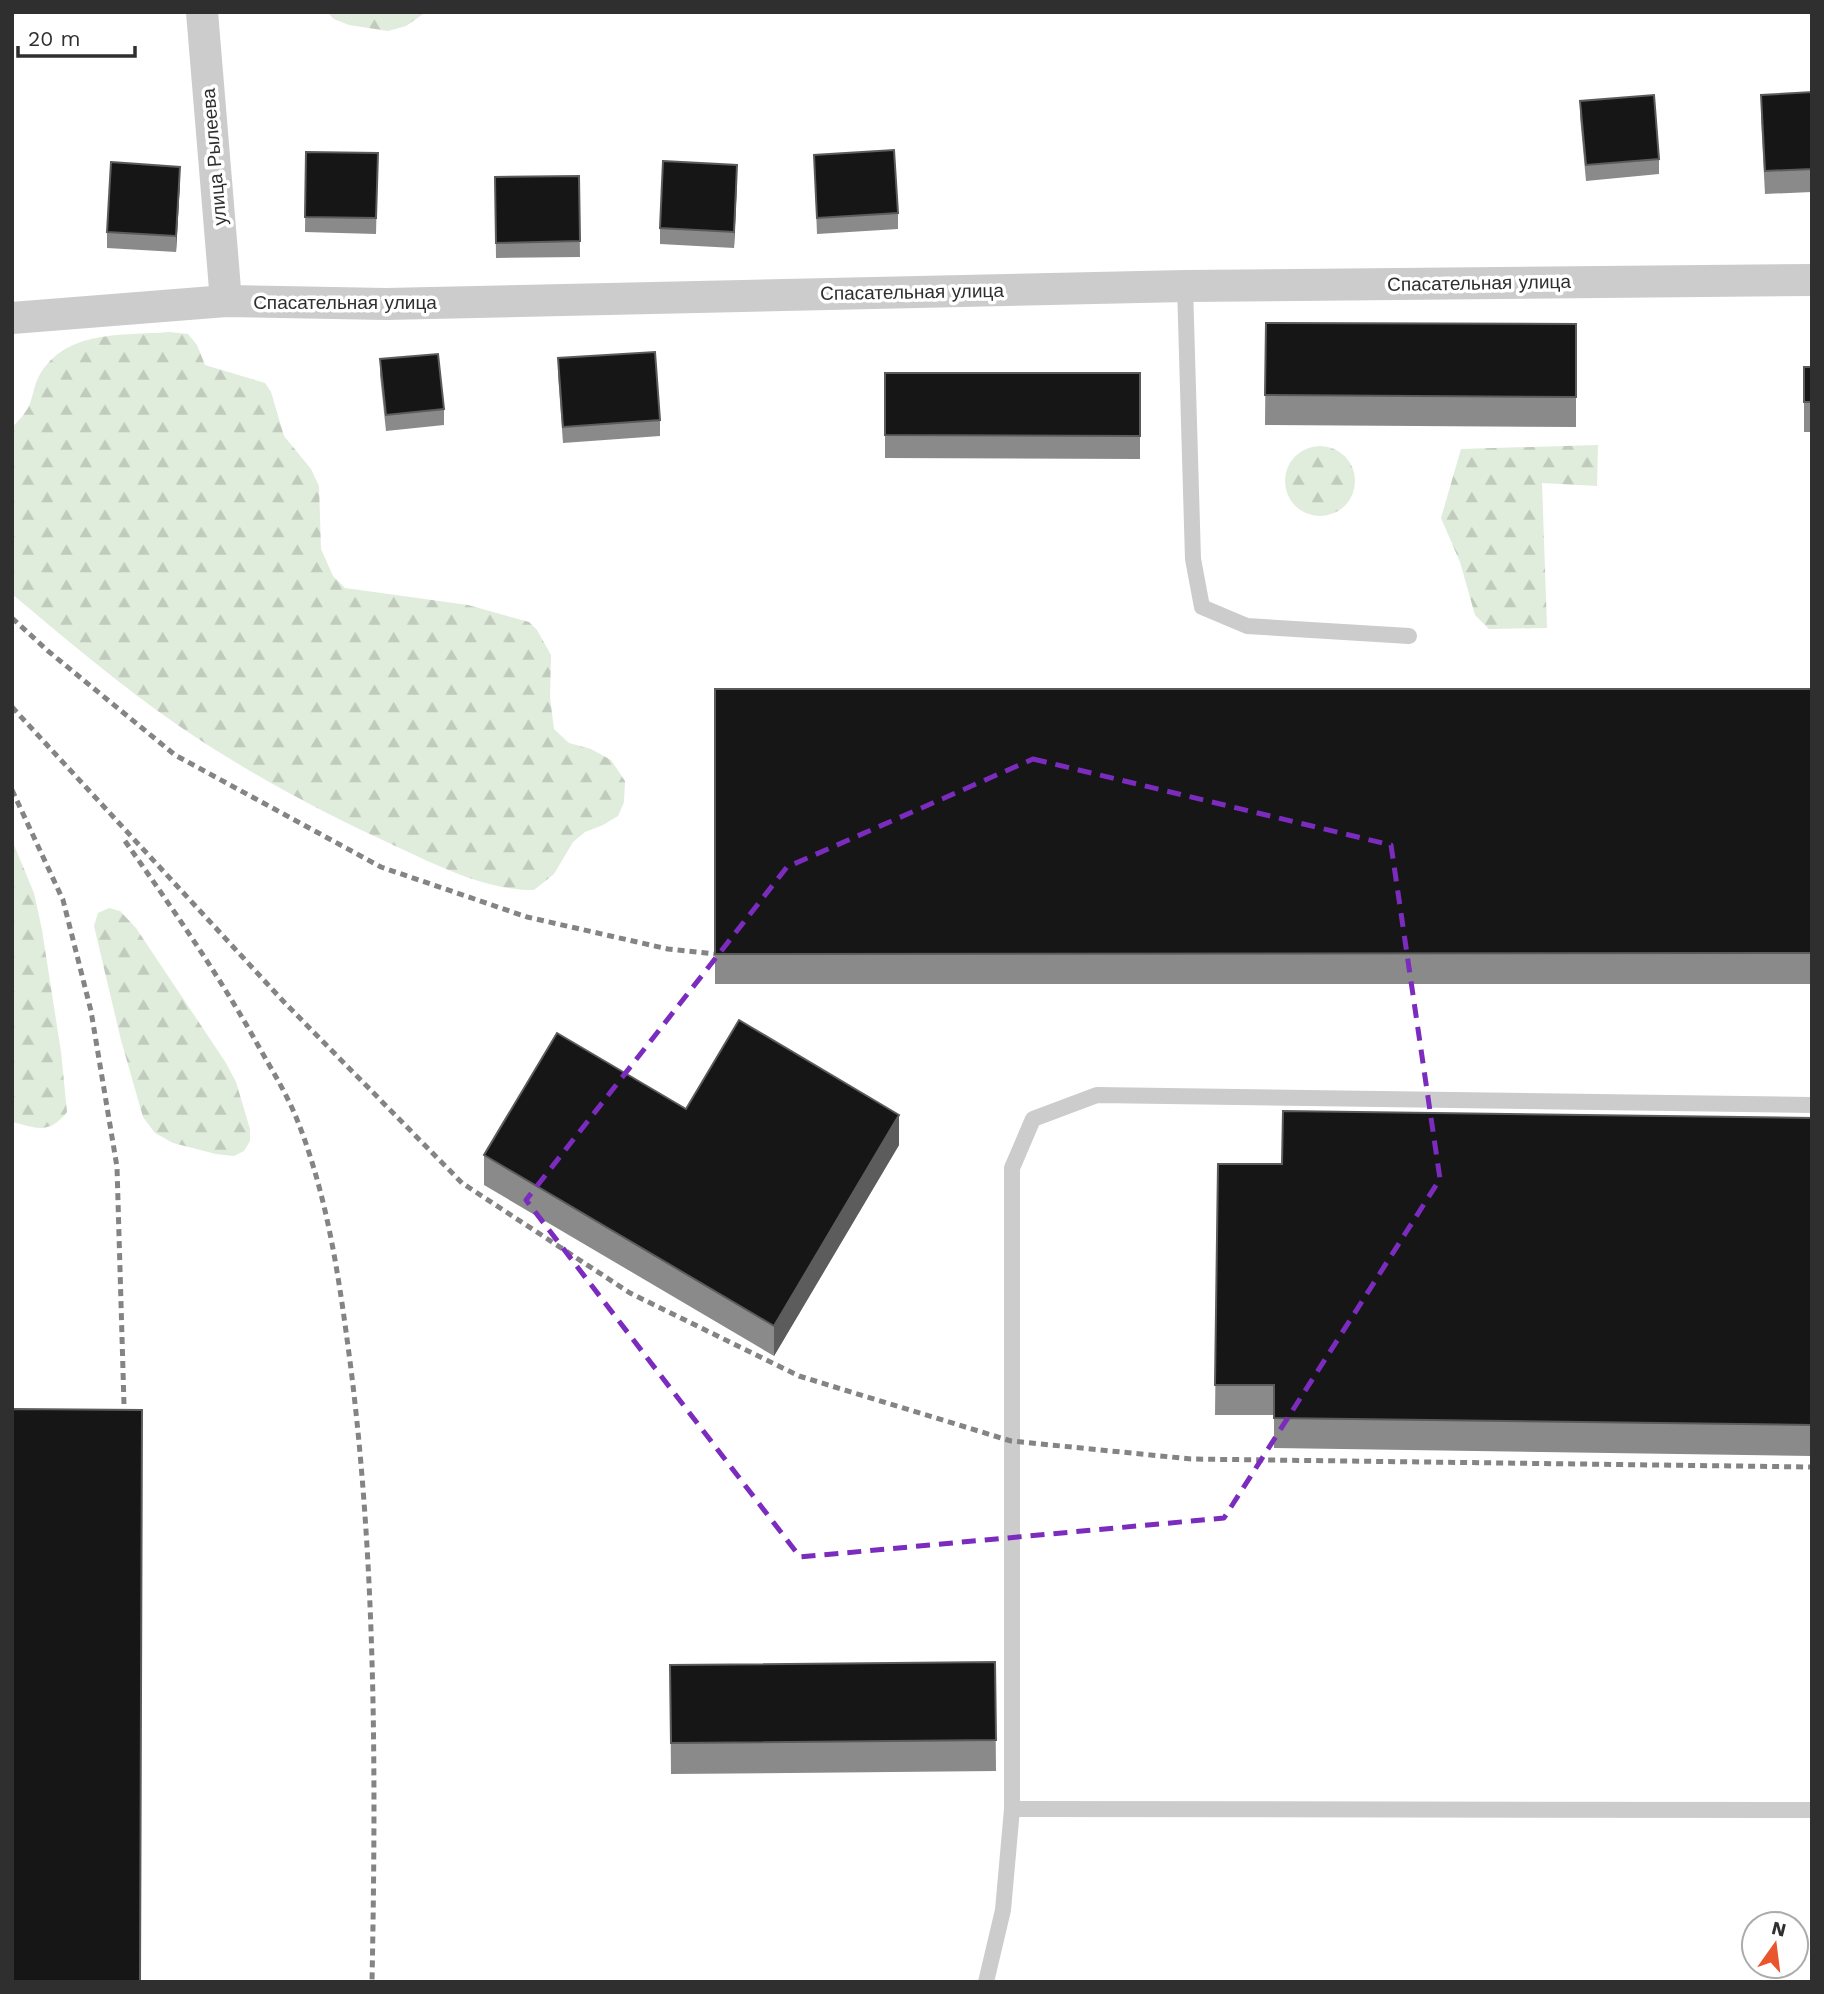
<svg xmlns="http://www.w3.org/2000/svg" width="1824" height="1994" font-family="'Work Sans',sans-serif">
	<defs>
		<pattern id="forest-firs" width="22" height="20" patternUnits="userSpaceOnUse" patternTransform="scale(1.75)"><rect width="22" height="20" fill="#e0ecdc"/><path d="M5 1l3.5 6h-7zM16 11l3.5 6h-7z" fill="#c0cbbd"/></pattern>
	</defs>
	<rect width="100%" height="100%" fill="#fff"/>
	<!-- forest -->
	<g fill="url(#forest-firs)">
		<path d="M327,12H426L406,26L388,31L349,25L334,19Z"/>
		<path d="M169,332L188,334L197,345L205,365L265,383L271,392L284,436L311,469L319,486L321,549L333,576L345,588L468,605L529,622L537,630L551,655L550,698L554,729L569,743L591,749L611,760L625,781L624,802L618,816L603,825L585,832L573,842L554,874L534,890C486,891 432,863 389,843C317,810 245,771 179,726C121,686 67,640 12,594V428C18,421 25,414 29,406C33,397 34,385 39,376C66,329 122,336 169,332Z"/>
		<path d="M1598,445L1597,486L1542,483L1547,628L1489,629L1475,615L1460,562L1441,518L1461,449Z"/>
		<circle cx="1320" cy="481" r="35"/>
		<path d="M12,840L34,893L42,930L61,1052L67,1112C49,1135 37,1128 12,1122Z"/>
		<path d="M109,908L120,911L136,928L226,1063L236,1082L250,1129V1141L244,1151L234,1156L216,1154L173,1143L155,1133L143,1117L121,1040L94,926L98,913Z"/>
	</g>
	<g fill="none" stroke-linecap="round" stroke-linejoin="round">
		<!-- lane -->
		<g stroke="#ccc" stroke-width="16">
			<path d="M1185,286L1193,559L1202,607L1247,626L1409,636"/>
			<path d="M1012,1809L1812,1810"/>
			<path d="M986,1982L1003,1910L1012,1809V1168L1033,1119L1097,1095L1812,1105"/>
		</g>
		<!-- street -->
		<g stroke="#ccc" stroke-width="32">
			<path d="M202,12L226,301"/>
			<path d="M12,318L226,301L386,304L1185,286L1812,280"/>
		</g>
		<!-- rail -->
		<g stroke="#848484" stroke-width="5" stroke-dasharray="7 5" stroke-linecap="butt">
			<path d="M12,618L48,651L175,755L381,867L527,917L668,949L733,956"/>
			<path d="M12,707L284,1002L462,1183L630,1293L799,1376L1011,1441L1191,1459L1812,1467"/>
			<path d="M12,790L63,900L91,1011L117,1167L124,1405"/>
			<path d="M125,841C172,908 219,975 259,1047C273,1072 288,1096 298,1122C329,1201 340,1285 351,1369C376,1571 376,1778 372,1982"/>
		</g>
	</g>
	<!-- wall -->
	<g fill="#8a8a8a">
		<path d="M1812,92V192L1765,194L1761,118V95Z"/>
		<path d="M1580,101L1659,159V174L1586,181L1580,117Z"/>
		<path d="M306,152L378,153L376,234L305,232Z"/>
		<path d="M814,155L898,213V229L817,234Z"/>
		<path d="M579,176L580,257L496,258L495,177Z"/>
		<path d="M737,181L734,248L660,244V228Z"/>
		<path d="M180,182L176,252L107,248V232Z"/>
		<path d="M1266,323L1576,324V427L1265,425Z"/>
		<path d="M558,358L660,420V436L563,443L558,374Z"/>
		<path d="M380,359L444,409V425L386,431L380,375Z"/>
		<rect x="1804" y="367" width="8" height="65"/>
		<path d="M885,373H1140V459L885,458Z"/>
		<rect x="715" y="689" width="1097" height="295"/>
		<path d="M686,1109L899,1145L774,1356L484,1185V1155Z"/>
		<path d="M1812,1118V1456L1274,1448V1415H1215L1218,1164H1282Z"/>
		<path d="M995,1662L996,1771L671,1774L670,1665Z"/>
	</g>
	<!-- shaded-wall -->
	<g fill="#5c5c5c">
		<path d="M737,165V181L734,248V232Z"/>
		<path d="M180,167V182L176,252V236Z"/>
		<path d="M899,1115V1145L774,1356V1326Z"/>
	</g>
	<!-- building -->
	<g fill="#161616" stroke="#5c5c5c" stroke-width="2">
		<path d="M1812,92V169L1765,171L1761,95Z"/>
		<path d="M1654,95L1659,159L1586,165L1580,101Z"/>
		<path d="M894,150L898,213L817,218L814,155Z"/>
		<path d="M306,152L378,153L376,218L305,217Z"/>
		<path d="M663,161L737,165L734,232L660,228Z"/>
		<path d="M111,162L180,167L176,236L107,232Z"/>
		<path d="M579,176L580,241L496,243L495,177Z"/>
		<path d="M1266,323L1576,324V397L1265,395Z"/>
		<path d="M655,352L660,420L563,427L558,358Z"/>
		<path d="M438,354L444,409L386,415L380,359Z"/>
		<rect x="1804" y="367" width="8" height="35"/>
		<path d="M885,373H1140V436L885,435Z"/>
		<path d="M715,689H1812V953L715,954Z"/>
		<path d="M739,1020L899,1115L774,1326L484,1155L557,1033L686,1109Z"/>
		<path d="M1283,1111L1812,1118V1425L1274,1418V1385H1215L1218,1164H1282Z"/>
		<path d="M12,1409L142,1410L140,1982H12Z"/>
		<path d="M995,1662L996,1740L671,1743L670,1665Z"/>
	</g>
	<!-- marked area -->
	<path fill="none" stroke="#7b2cbf" stroke-width="5" stroke-dasharray="14 9" stroke-linejoin="round" d="M1033,759L1391,845L1440,1179L1224,1518L800,1557L526,1200L787,867Z"/>
	<g text-anchor="middle" dominant-baseline="central" stroke-width="7" stroke-linejoin="round" paint-order="stroke">
		<!-- street labels -->
		<g font-size="19" fill="#2f2f2f" stroke="#fff">
			<text transform="translate(214 157) rotate(-95)">улица Рылеева</text>
			<text transform="translate(1479 283) rotate(-1)">Спасательная улица</text>
			<text transform="translate(912 292) rotate(-1)">Спасательная улица</text>
			<text x="345" y="302">Спасательная улица</text>
		</g>
	</g>
	<!-- border -->
	<rect width="1824" height="1994" fill="none" stroke="#2f2f2f" stroke-width="28"/>
	<!-- north arrow -->
	<g transform="translate(1775 1945) rotate(14)"><circle r="33" fill="#ffffff" stroke="#acacac" stroke-width="2"/>
	<path d="M0-5L12 26L0 18L-12 26Z" fill="#e9552d"/>
	<text y="-10" font-size="19" font-weight="bold" text-anchor="middle" fill="#2f2f2f">N</text>
	</g>
	<!-- scale -->
	<path d="M18 46v10h117v-10" fill="none" stroke="#2f2f2f" stroke-width="3.5"/>
	<text x="28" y="46" font-size="21" fill="#2f2f2f" stroke="#ffffff" stroke-width="5" paint-order="stroke">20 m</text>
</svg>
